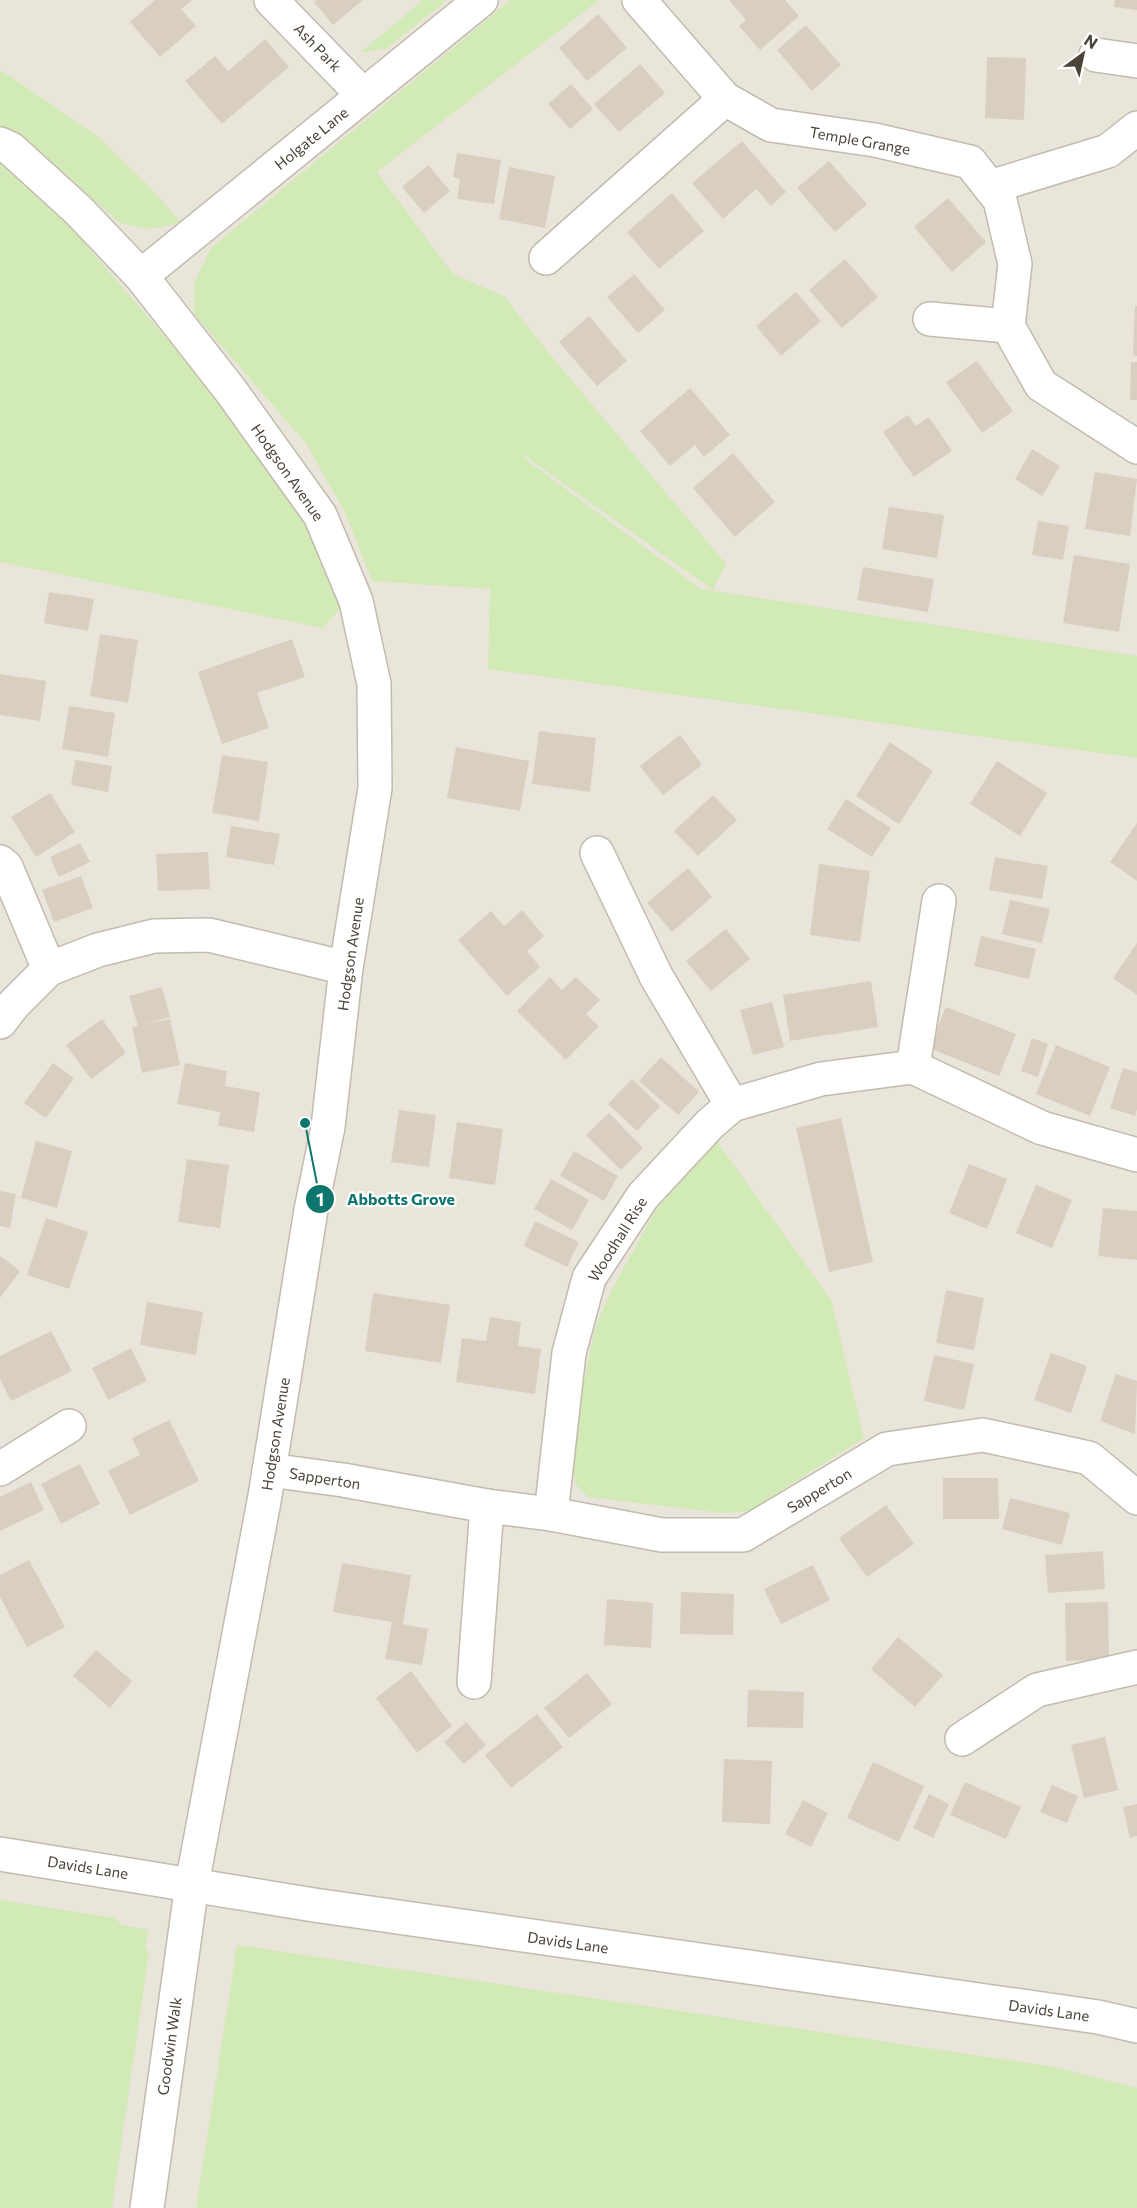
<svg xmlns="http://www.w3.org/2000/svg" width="1137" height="2208" font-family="Commissioner,sans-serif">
	<rect width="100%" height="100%" fill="#f6f3ec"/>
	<!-- residential -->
	<rect fill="#eae5da" x="0" y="0" width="1137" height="2208"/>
	<!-- green -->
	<g fill="#d2eab5">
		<path d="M423,0H447L387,48L360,53Z"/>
		<path d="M511,0H599L377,172L453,274L504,296L548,352L726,564L713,590L525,456L524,458L701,589L1137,656V758L488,669L490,589L372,581L344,510L305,442L194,314V283L211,248Z"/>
		<path d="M0,71L7,74L101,139L150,187L180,221C154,232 145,230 119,222L23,137L0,126Z"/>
		<path d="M0,161L55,209L199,376L246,438L310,531L345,603L323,628L0,562Z"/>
		<path d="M716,1140L831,1300L864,1438L749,1511L722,1513L588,1497L576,1485L573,1473L578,1409L595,1328L612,1289L657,1208Z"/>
		<path d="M0,1900L115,1918L122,1925L148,1930L145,1948L149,1952L112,2208H0Z"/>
		<path d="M237,1945L1055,2067L1137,2088V2208H196Z"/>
	</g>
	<!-- building -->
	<g fill="#d8cfc1">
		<path d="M155,0H192L181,9L196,26L160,57L130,22Z"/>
		<path d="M317,0H363L333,25L314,2Z"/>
		<path d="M729,0H785L799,16L760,50L739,26L746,20Z"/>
		<path d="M1115,0H1137V10L1114,7Z"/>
		<path d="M598,14L627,48L587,81L559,48Z"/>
		<path d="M806,25L841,65L812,91L777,50Z"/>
		<path d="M265,39L289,67L222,124L185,81L215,56L228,71Z"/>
		<path d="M987,57L1026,58L1024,120L985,118Z"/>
		<path d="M640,64L665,93L619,132L594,104Z"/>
		<path d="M571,84L593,109L570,129L548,104Z"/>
		<path d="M742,141L786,192L771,206L756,189L723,219L692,183Z"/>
		<path d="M457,153L501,160L494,204L457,199L460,179L453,177Z"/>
		<path d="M829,161L867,204L835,232L797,188Z"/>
		<path d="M428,165L450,191L424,213L402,187Z"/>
		<path d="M509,167L555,176L545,228L499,219Z"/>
		<path d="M672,193L704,231L659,269L627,232Z"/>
		<path d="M948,198L986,242L952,272L914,227Z"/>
		<path d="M845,259L878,297L842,328L809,290Z"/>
		<path d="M634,274L665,310L638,333L607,297Z"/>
		<path d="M796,292L821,321L781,356L756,326Z"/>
		<path d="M1135,306H1137V356L1133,355Z"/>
		<path d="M589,316L627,361L597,386L559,342Z"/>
		<path d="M977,361L1013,411L982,433L946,382Z"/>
		<path d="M1131,362H1137V400H1130Z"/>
		<path d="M690,388L730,435L704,457L695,445L670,466L640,431Z"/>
		<path d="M908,415L916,426L929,417L952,451L914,477L883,432Z"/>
		<path d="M1032,449L1060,466L1042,496L1015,479Z"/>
		<path d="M733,453L775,502L735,537L693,488Z"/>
		<path d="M1095,472L1137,479L1130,536L1085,529Z"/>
		<path d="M889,507L944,515L937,558L882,549Z"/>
		<path d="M1038,521L1069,526L1063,560L1032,555Z"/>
		<path d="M1074,555L1130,564L1119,632L1063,623Z"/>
		<path d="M863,567L934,579L928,612L857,600Z"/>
		<path d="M49,592L94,599L88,631L44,623Z"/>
		<path d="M100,634L138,640L128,703L90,696Z"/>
		<path d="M292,639L305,677L257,693L269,728L222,744L198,672Z"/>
		<path d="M0,674L46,681L40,721L0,715Z"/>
		<path d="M69,706L115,713L108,757L62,749Z"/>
		<path d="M539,731L596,738L590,792L532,784Z"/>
		<path d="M680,735L702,765L663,795L640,766Z"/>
		<path d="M890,742L933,771L899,824L856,796Z"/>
		<path d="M456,747L529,761L520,811L447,798Z"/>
		<path d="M222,755L268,762L259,821L212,813Z"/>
		<path d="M75,760L112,766L108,792L71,785Z"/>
		<path d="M997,761L1047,793L1020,836L970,804Z"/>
		<path d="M50,793L75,832L36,857L11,817Z"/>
		<path d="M713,795L737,820L698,856L674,831Z"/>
		<path d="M846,799L891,828L872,857L827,829Z"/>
		<path d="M1137,823V881L1110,862Z"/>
		<path d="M231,826L280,834L274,865L226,857Z"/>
		<path d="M80,843L90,862L59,877L50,857Z"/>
		<path d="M208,852L210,889L158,891L156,854Z"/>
		<path d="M995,857L1048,866L1042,899L989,890Z"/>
		<path d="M819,864L870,871L860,942L810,935Z"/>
		<path d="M688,868L712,897L672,932L647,903Z"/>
		<path d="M81,876L93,908L54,922L42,890Z"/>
		<path d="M1010,900L1050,909L1042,943L1002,934Z"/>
		<path d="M522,910L544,936L527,951L540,967L507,996L458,940L491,911L504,926Z"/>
		<path d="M726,929L750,959L711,991L686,961Z"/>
		<path d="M981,936L1036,949L1029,979L974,966Z"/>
		<path d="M1137,943V995L1113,978Z"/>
		<path d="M550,977L562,990L576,977L600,1000L586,1014L599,1026L566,1060L517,1011Z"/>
		<path d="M871,981L878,1027L790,1041L783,995Z"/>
		<path d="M162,987L170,1017L145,1024L170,1019L180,1065L142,1073L132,1027L138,1026L129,996Z"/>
		<path d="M772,1002L784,1047L753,1055L740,1010Z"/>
		<path d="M946,1007L1016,1034L999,1076L929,1048Z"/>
		<path d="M102,1019L126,1053L91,1079L66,1045Z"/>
		<path d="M1032,1038L1048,1044L1038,1077L1021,1071Z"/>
		<path d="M1056,1045L1110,1067L1090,1116L1036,1094Z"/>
		<path d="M661,1057L699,1092L678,1115L639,1081Z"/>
		<path d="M53,1063L74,1078L46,1118L24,1103Z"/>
		<path d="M185,1063L227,1071L225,1086L260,1092L254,1132L218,1126L220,1112L177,1104Z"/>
		<path d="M1123,1068L1137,1072V1109L1135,1116L1110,1108Z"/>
		<path d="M632,1079L660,1106L637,1131L608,1104Z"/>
		<path d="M399,1110L436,1115L429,1167L391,1162Z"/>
		<path d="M609,1113L643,1148L621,1170L586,1135Z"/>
		<path d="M841,1118L873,1262L829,1272L796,1128Z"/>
		<path d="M457,1122L503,1129L495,1185L449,1178Z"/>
		<path d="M36,1141L72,1151L57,1208L21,1198Z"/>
		<path d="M574,1151L618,1176L604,1201L560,1176Z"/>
		<path d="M187,1159L229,1165L220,1228L178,1222Z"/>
		<path d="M969,1164L1007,1179L987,1229L949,1213Z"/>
		<path d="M551,1179L589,1200L572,1230L534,1209Z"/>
		<path d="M1036,1185L1072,1200L1052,1248L1016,1233Z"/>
		<path d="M0,1191L16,1194L10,1228L0,1226Z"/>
		<path d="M1103,1208L1137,1211V1260L1098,1256Z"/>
		<path d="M46,1218L88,1232L69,1289L27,1275Z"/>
		<path d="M535,1221L579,1242L567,1267L524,1246Z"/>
		<path d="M0,1256L20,1271L0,1298Z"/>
		<path d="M946,1290L984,1298L974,1350L936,1343Z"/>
		<path d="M373,1293L450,1305L441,1363L365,1351Z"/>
		<path d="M147,1302L203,1312L196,1355L140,1345Z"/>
		<path d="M490,1317L521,1322L518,1346L541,1349L535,1394L456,1382L462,1338L486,1341Z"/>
		<path d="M51,1331L72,1371L11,1401L0,1379V1356Z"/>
		<path d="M131,1348L147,1381L108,1400L92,1368Z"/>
		<path d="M1051,1353L1087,1366L1071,1413L1034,1400Z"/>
		<path d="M934,1355L974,1364L964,1410L924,1401Z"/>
		<path d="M1116,1374L1137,1381L1135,1434L1100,1421Z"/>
		<path d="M169,1420L199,1481L130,1515L108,1471L140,1455L132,1438Z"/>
		<path d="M80,1464L100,1504L61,1524L41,1484Z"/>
		<path d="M943,1478H998L999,1519H943Z"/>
		<path d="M31,1482L44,1510L0,1531V1497Z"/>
		<path d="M1010,1498L1070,1513L1062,1545L1002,1529Z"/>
		<path d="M886,1505L914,1544L867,1577L839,1538Z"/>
		<path d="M1103,1551L1105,1589L1048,1593L1045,1555Z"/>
		<path d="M29,1560L65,1627L27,1647L0,1597V1575Z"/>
		<path d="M342,1563L411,1575L403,1624L428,1629L422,1665L385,1659L392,1622L333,1612Z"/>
		<path d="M813,1565L830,1600L781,1624L764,1589Z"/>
		<path d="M681,1592L734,1594L733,1635L680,1634Z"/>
		<path d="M607,1599L653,1603L651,1648L604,1645Z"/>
		<path d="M1108,1602L1109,1660L1066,1661L1065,1603Z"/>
		<path d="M898,1637L943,1675L915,1707L871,1669Z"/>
		<path d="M96,1650L132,1681L110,1708L73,1676Z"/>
		<path d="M411,1671L452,1726L417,1753L376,1698Z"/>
		<path d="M587,1673L612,1704L569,1738L544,1708Z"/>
		<path d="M748,1690L804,1692L803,1728L747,1727Z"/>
		<path d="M537,1714L563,1747L511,1788L485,1755Z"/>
		<path d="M466,1722L486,1745L464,1764L444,1742Z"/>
		<path d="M1105,1737L1118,1790L1084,1798L1071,1745Z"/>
		<path d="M724,1759L772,1761L770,1824L722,1822Z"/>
		<path d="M873,1762L924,1786L899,1842L847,1818Z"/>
		<path d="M965,1782L1021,1807L1006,1839L950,1815Z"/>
		<path d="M1052,1785L1078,1796L1067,1823L1040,1812Z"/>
		<path d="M929,1794L949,1804L933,1838L913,1828Z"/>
		<path d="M803,1800L828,1813L811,1847L785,1834Z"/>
		<path d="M1137,1804V1836L1130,1838L1123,1807Z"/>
	</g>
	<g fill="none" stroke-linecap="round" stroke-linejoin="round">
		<!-- minor casing -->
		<g stroke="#c2bbae" stroke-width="36">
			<g id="minor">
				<path d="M271,0L363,95"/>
				<path d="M639,0L725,99L771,125L875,140L970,162L1000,200L1015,264L1008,326L1041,385L1137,447"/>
				<path d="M1096,55L1137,61"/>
				<path d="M990,187L1108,151L1137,128"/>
				<path d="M546,258L725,99"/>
				<path d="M141,276L481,0"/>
				<path d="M930,319L1008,326"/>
				<path d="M597,853L656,976L732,1105"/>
				<path d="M0,862L6,867L49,969"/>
				<path d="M0,1022L14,1004L49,969L98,950L154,936L209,935L346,968"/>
				<path d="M913,1067L939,901"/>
				<path d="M0,1469L69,1426"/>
				<path d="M269,1470L343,1480L487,1506L551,1514L662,1535H743L887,1449L983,1435L1089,1458L1137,1498"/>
				<path d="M551,1514L569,1353L589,1278L643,1196L710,1124L732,1105L821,1079L913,1067L1042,1128L1137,1155"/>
				<path d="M474,1682L487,1506"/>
				<path d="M962,1739L1037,1690L1137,1667"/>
				<path d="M147,2208L192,1884"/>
			</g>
		</g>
		<!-- tertiary casing -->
		<g stroke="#c2bbae" stroke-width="36">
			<g id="tertiary">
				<path d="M0,144L11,149L78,210L141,276L231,391L320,515L356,601L374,684L375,788L346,968L328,1127L311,1210L265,1496L192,1884"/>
				<path d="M0,1854L314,1905L1098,2017L1137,2026"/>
			</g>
		</g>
		<!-- minor -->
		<use href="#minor" stroke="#fff" stroke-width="33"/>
		<!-- tertiary -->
		<use href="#tertiary" stroke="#fff" stroke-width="33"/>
	</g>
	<g text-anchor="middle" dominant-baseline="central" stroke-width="4.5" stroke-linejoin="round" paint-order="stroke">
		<!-- street labels -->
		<g font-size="15" fill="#4b4439" stroke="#fff">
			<text transform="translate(318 47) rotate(46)">Ash Park</text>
			<text transform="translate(311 138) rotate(-39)">Holgate Lane</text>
			<text transform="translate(860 140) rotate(10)">Temple Grange</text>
			<text transform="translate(288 472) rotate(55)">Hodgson Avenue</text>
			<text transform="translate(350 954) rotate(-82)">Hodgson Avenue</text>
			<text transform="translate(617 1239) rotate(-58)">Woodhall Rise</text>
			<text transform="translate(275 1434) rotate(-81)">Hodgson Avenue</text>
			<text transform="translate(325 1478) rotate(9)">Sapperton</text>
			<text transform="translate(819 1490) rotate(-31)">Sapperton</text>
			<text transform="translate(88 1867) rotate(9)">Davids Lane</text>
			<text transform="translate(568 1942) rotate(8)">Davids Lane</text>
			<text transform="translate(1049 2010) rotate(8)">Davids Lane</text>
			<text transform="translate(169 2046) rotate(-82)">Goodwin Walk</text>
		</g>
	</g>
	<!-- callouts -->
	<path fill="none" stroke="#0f766e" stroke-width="2" d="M305 1123L320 1199"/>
	<g fill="#0f766e" stroke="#fff" stroke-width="2">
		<circle cx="305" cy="1123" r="6"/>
		<circle cx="320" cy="1199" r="15"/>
	</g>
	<g font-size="18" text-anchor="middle" font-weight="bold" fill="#fff">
		<text x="320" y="1206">1</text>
	</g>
	<g font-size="16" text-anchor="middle" font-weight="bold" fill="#0f766e" stroke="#fff" stroke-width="4.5" stroke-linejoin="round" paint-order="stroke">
		<text x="401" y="1205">Abbotts Grove</text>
	</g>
	<!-- north arrow -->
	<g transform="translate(1083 54) rotate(33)" stroke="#ffffff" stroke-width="4.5" paint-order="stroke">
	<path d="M0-4.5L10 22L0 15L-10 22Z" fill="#4b4439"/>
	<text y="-9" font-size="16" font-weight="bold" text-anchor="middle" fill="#4b4439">N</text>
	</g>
</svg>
